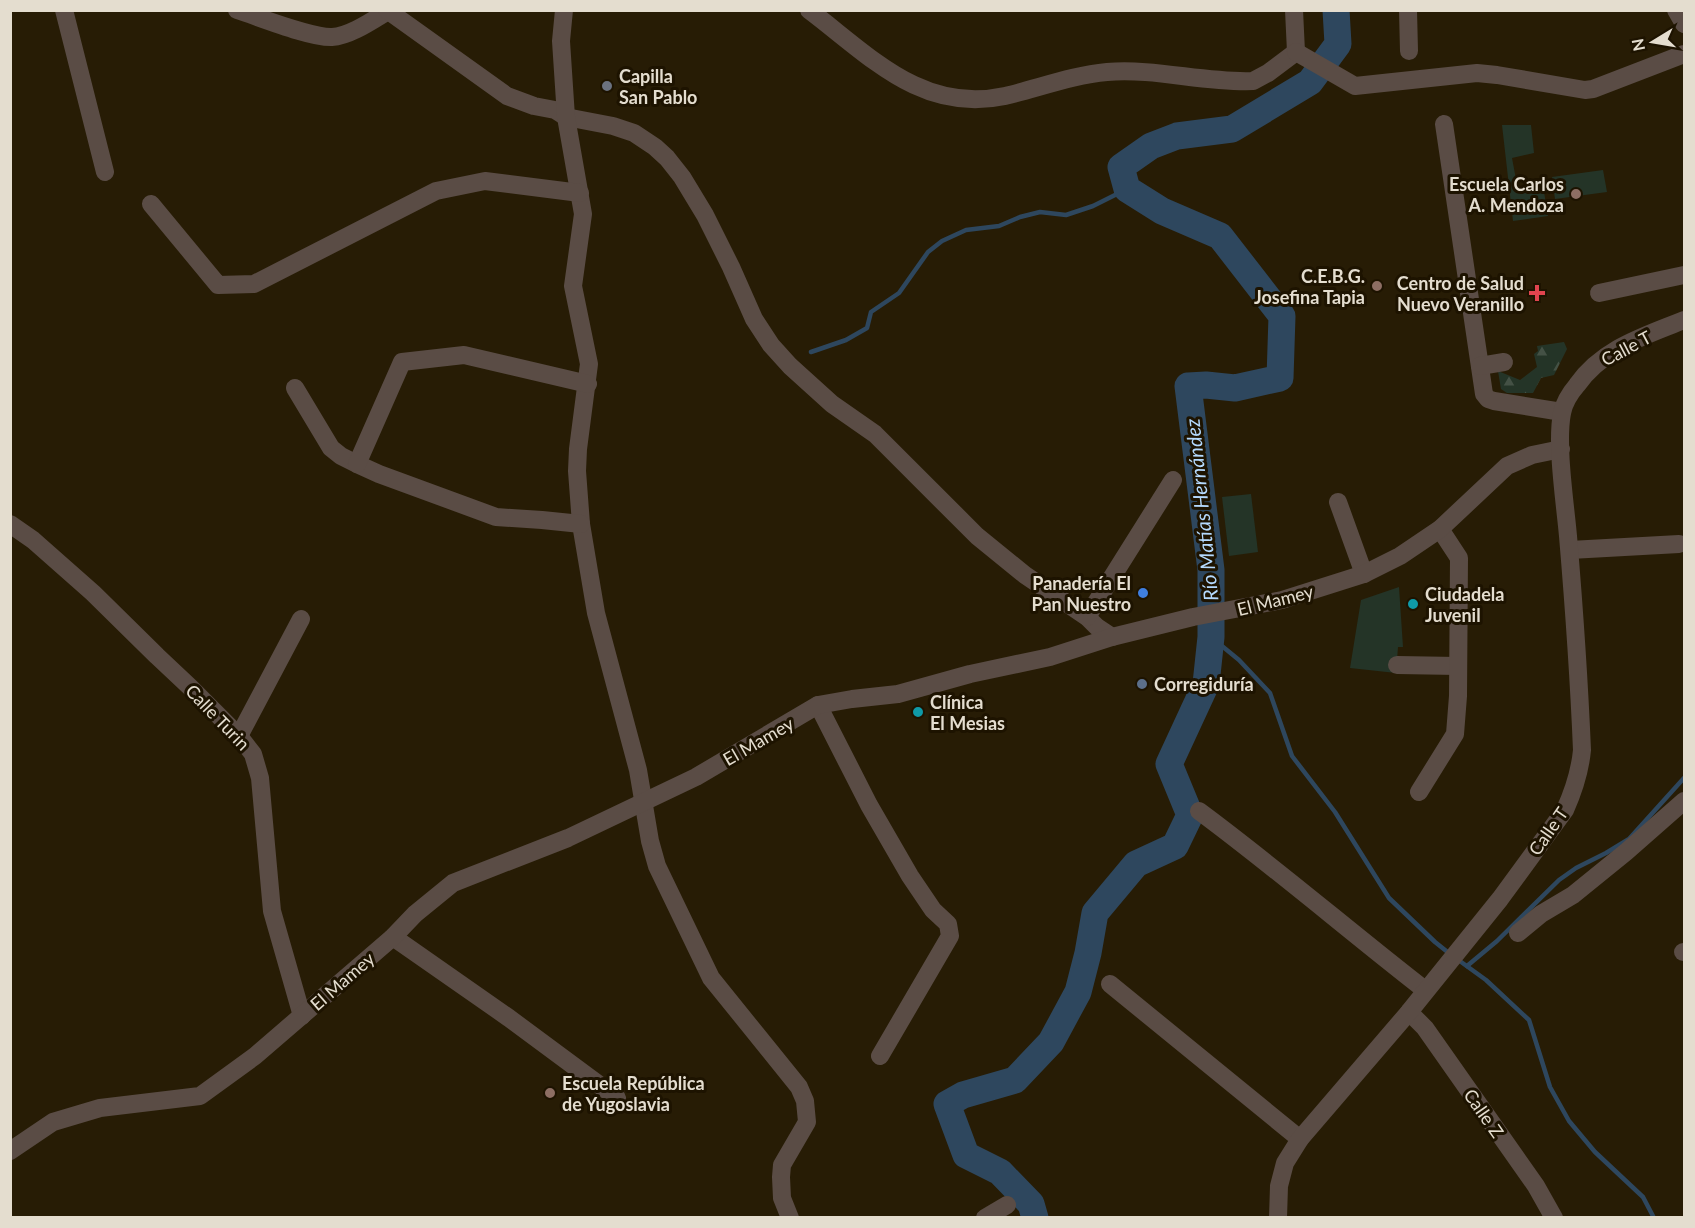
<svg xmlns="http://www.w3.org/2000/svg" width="1695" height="1228" font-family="Lato,sans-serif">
	<defs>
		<pattern id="forest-firs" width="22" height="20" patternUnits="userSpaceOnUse" patternTransform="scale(1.5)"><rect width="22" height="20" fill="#243427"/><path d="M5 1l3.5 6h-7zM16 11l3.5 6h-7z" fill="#445145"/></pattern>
	</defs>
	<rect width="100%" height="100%" fill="#271c05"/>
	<!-- green -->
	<g fill="#243427">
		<path d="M1502,125H1531L1534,153L1512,158L1518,190L1543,186L1548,216L1513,221Z"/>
		<path d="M1603,170L1607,192L1555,199L1552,177Z"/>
		<path d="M1251,494L1258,552L1229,556L1222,497Z"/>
		<path d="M1399,587L1403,647H1398L1396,673L1350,668L1361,600Z"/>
	</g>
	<!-- forest -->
	<path fill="url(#forest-firs)" d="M1564,342L1567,349L1554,375L1541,378L1533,393H1507L1501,389L1498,371L1520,380L1537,367L1534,354L1538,351L1537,346Z"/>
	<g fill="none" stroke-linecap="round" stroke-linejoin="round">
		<!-- stream -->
		<g stroke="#2e475e" stroke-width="4.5">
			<path d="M811,352L846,340L867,328L871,312L899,293L928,252L942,241L966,230L999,226L1020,217L1040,212L1066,215L1093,206L1127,189"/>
			<path d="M1211,637L1239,660L1270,693L1292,756L1335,812L1389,898L1435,942L1450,954"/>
			<path d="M1457,959L1486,980L1529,1020L1550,1087L1569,1121L1595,1152L1643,1197L1654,1218"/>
			<path d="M1467,966L1497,941L1559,880L1576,868L1606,853L1629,839L1684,778"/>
		</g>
		<!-- river -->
		<path stroke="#2e475e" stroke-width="27" d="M1035,1218L1031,1204L1000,1172L966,1155L947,1104L963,1095L1015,1080L1051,1042L1078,992L1088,953L1095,913L1136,864L1175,846L1190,815L1169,764L1206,684L1211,637V570L1188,386L1206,385L1235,388L1280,378L1282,316L1220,236L1162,211L1127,189L1121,167L1151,146L1177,136L1232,129L1310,82L1338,44L1336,10"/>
		<!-- minor -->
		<g stroke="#5a4c45" stroke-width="18">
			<path d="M64,10L105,172"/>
			<path d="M237,10C259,17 311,38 332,37C350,36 373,20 388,11"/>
			<path d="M387,10L507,96L534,106L555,110L566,117L613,126L634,133L655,147L667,158L682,177L705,215L731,267L754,319L771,345L790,366L832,404L875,434L977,536L1025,575L1087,617L1097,627L1112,637"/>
			<path d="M564,10L561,41L566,117L583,214L573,286L589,364L578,449L577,471L581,524L596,613L638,770L650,841L657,866L711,978L799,1087L805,1101L807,1122L782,1165L781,1177L782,1198L790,1218"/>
			<path d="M809,10C870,56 922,114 1005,96C1039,88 1073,75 1107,72C1156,68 1204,83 1253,81L1268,73L1296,52"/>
			<path d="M1294,10L1296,52"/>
			<path d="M1408,10L1409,51"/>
			<path d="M1676,10L1684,24"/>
			<path d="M1296,52L1355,86L1477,73L1497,75L1585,90L1593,89L1684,54"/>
			<path d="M1444,124L1484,394L1488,399L1494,401L1562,412"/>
			<path d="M151,204L218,285L254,284L436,191L485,181L580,193"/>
			<path d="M1599,293L1684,275"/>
			<path d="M1480,366L1504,362"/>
			<path d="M295,388L331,448L341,456L357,464L379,474L496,517L542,520L581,524"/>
			<path d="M357,464L402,362L464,355L588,384"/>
			<path d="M1338,502L1364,574"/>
			<path d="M10,524L33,540L93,593L157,656L191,688L239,736L253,754L260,778L272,911L302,1016"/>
			<path d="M1570,550L1679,544"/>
			<path d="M1087,617L1173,480"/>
			<path d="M1397,665L1458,666"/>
			<path d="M818,705L869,805L910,876L933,910L948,924L950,936L880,1056"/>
			<path d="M239,736L301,619"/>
			<path d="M1419,792L1455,734L1458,696L1459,558L1440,529"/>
			<path d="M1199,811C1276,868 1349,931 1425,990"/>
			<path d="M1518,933L1541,914L1573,895L1626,852L1684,801"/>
			<path d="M393,937L509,1018L617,1098"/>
			<path d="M1683,952H1684"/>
			<path d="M1110,984L1300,1139"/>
			<path d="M1409,1012L1425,1028L1536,1186L1554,1218"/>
			<path d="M10,1151L53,1122L100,1108L200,1096L255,1056L393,937L415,914L453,883L568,838L696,777L818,705L852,699L898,694L970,674L1050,657L1112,637L1193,617L1282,600L1364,574L1400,556L1440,529L1507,466L1532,455L1561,449"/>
			<path d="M985,1218L1007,1205"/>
			<path d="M1278,1218L1279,1186L1285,1163L1300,1139L1409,1012L1500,899L1565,810C1574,790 1580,771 1582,750C1579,679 1574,607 1568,536C1565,502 1556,445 1562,413C1564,403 1571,392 1577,385C1603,348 1645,336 1684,320"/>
		</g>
	</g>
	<!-- markers -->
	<circle fill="#6b7280" stroke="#1d1300" stroke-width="2" cx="607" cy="86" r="6"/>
	<g fill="#8d6e63" stroke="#1d1300" stroke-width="2">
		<circle cx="1576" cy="194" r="6"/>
		<circle cx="1377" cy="286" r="6"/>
		<circle cx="550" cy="1093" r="6"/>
	</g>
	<path fill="#e0444e" stroke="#1d1300" stroke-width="2" d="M1534 284h6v6h6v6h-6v6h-6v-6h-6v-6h6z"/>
	<circle fill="#3f7fe0" stroke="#1d1300" stroke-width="2" cx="1143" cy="593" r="6"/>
	<g fill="#0f9aa8" stroke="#1d1300" stroke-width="2">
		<circle cx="1413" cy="604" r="6"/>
		<circle cx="918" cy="712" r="6"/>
	</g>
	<circle fill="#5c6f8a" stroke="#1d1300" stroke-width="2" cx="1142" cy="684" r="6"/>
	<g text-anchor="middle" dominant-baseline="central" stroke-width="6" stroke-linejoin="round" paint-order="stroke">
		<!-- poi labels -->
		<g font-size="18" font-weight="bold" fill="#e4ddcf" stroke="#1d1300" text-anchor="start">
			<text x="619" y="76">Capilla<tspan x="619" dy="21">San Pablo</tspan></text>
			<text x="1564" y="184" text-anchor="end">Escuela Carlos<tspan x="1564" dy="21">A. Mendoza</tspan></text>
			<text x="1365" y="276" text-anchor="end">C.E.B.G.<tspan x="1365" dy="21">Josefina Tapia</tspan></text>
			<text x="1524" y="283" text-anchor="end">Centro de Salud<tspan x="1524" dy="21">Nuevo Veranillo</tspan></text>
			<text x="1131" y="583" text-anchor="end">Panadería El<tspan x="1131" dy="21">Pan Nuestro</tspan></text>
			<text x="1425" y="594">Ciudadela<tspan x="1425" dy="21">Juvenil</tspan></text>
			<text x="1154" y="684">Corregiduría</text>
			<text x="930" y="702">Clínica<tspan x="930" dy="21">El Mesias</tspan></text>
			<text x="562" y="1083">Escuela República<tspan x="562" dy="21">de Yugoslavia</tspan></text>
		</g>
		<!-- street labels -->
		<g font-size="18" fill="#e4ddcf" stroke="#1d1300">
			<text transform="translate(1626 348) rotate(-28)">Calle T</text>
			<text transform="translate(1275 600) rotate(-14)">El Mamey</text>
			<text transform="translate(218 717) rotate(46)">Calle Turin</text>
			<text transform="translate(758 741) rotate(-30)">El Mamey</text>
			<text transform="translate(1548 831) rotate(-55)">Calle T</text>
			<text transform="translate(342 981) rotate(-41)">El Mamey</text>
			<text transform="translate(1484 1113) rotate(55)">Calle Z</text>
		</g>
		<!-- water labels -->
		<g font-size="20" font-style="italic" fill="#b4d9fd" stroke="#1d1300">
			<text transform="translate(1201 510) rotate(-96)">Río Matías Hernández</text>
		</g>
	</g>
	<!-- border -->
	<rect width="1695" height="1228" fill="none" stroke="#e4ddcf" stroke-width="24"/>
	<!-- north arrow -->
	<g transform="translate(1653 42) rotate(259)" stroke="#1d1300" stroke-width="4.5" paint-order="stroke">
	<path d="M0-4.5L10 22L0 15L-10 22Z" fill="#e4ddcf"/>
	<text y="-9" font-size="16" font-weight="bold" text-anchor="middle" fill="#e4ddcf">N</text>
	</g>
</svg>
